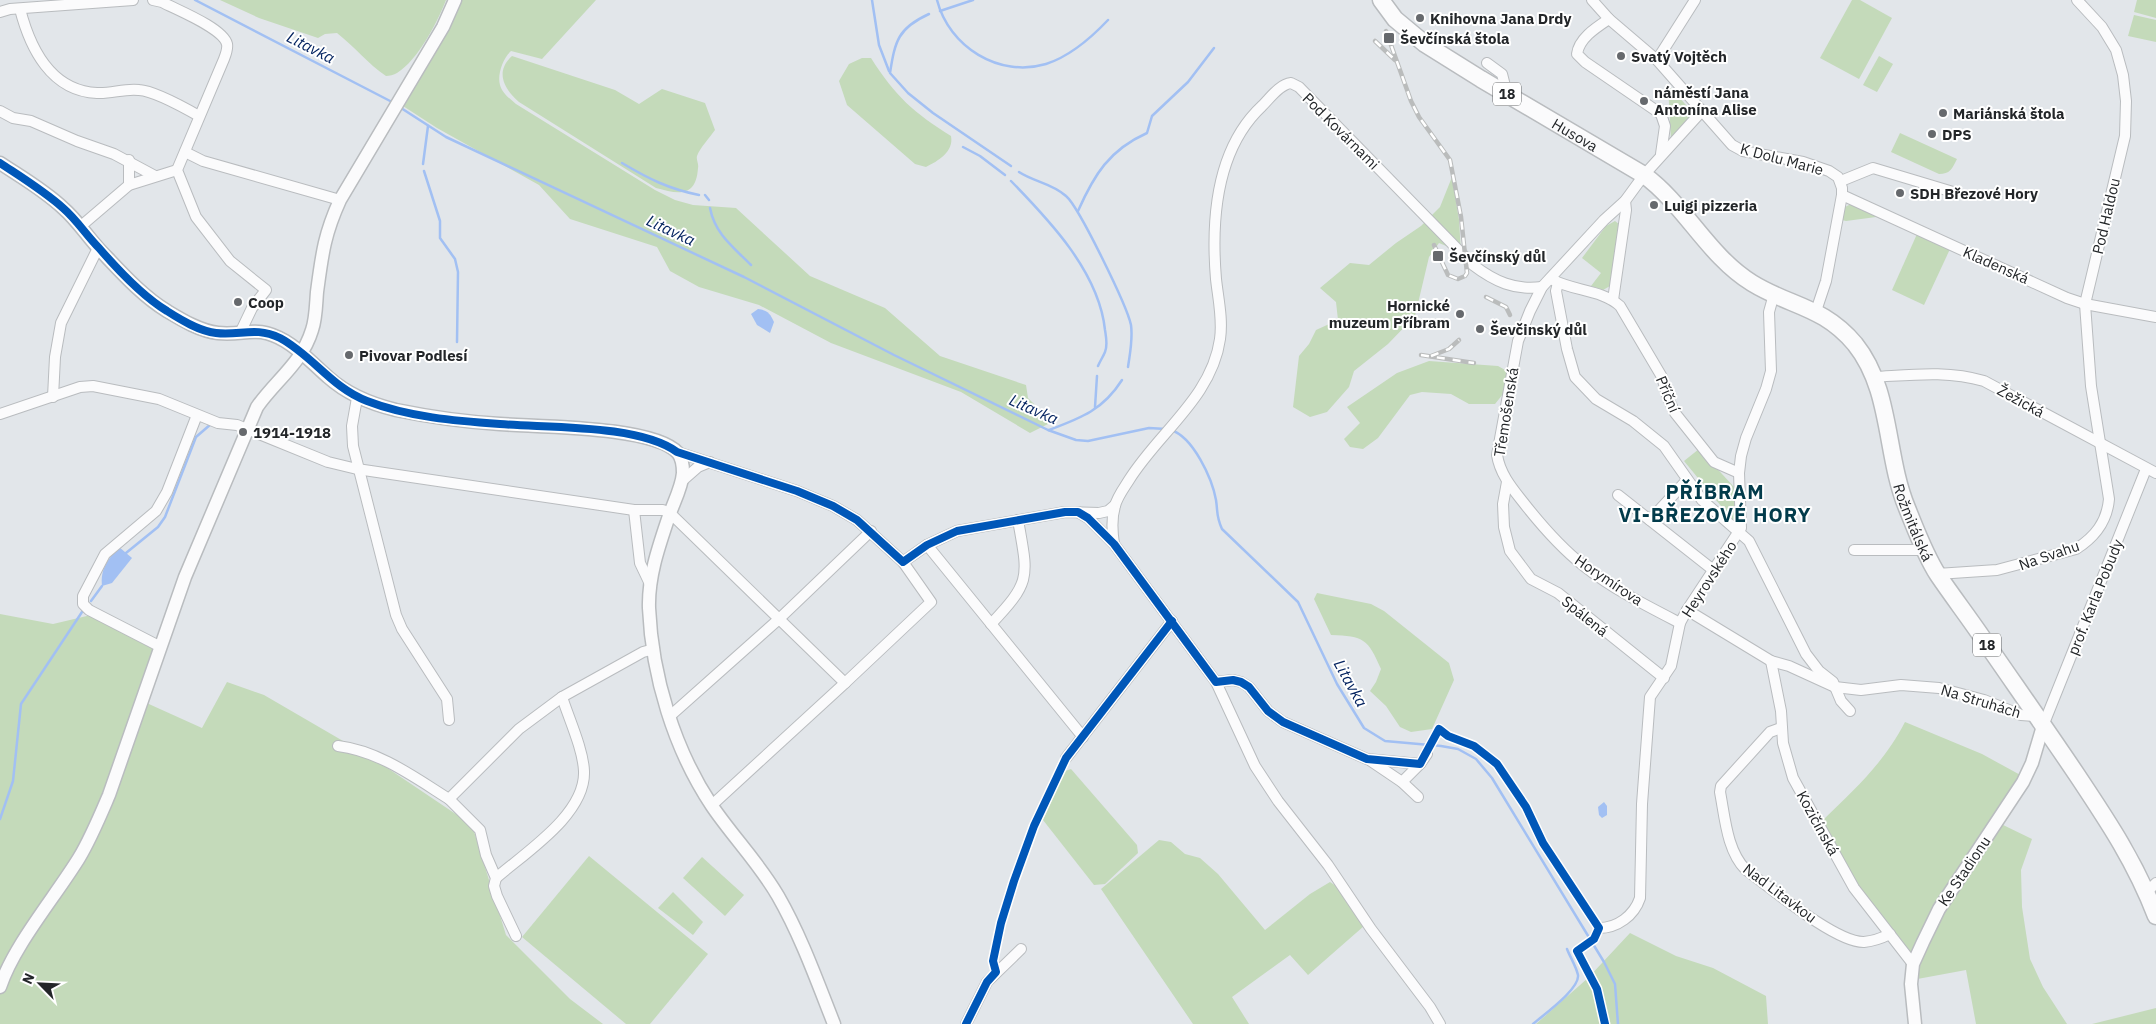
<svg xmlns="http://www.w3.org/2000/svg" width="2156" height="1024" font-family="'IBM Plex Sans',sans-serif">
	<rect width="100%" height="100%" fill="#e2e6ea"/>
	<!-- green -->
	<g fill="#c4daba">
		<path d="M220,0H446C437,23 418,60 397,73C394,75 389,76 386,76C368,64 355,47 337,33L325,34L318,38L259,18Z"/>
		<path d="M457,0H596L542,59L511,51C503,58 497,75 500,85C502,93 510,99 516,104L655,190L675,200L693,205L736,208L810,276L885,308L940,356L1026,385L1028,398L1052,422L1030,433L961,392L831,343L759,305L699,287L670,271L657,247L570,219L539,185L437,128L403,106L444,34Z"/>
		<path d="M1852,0H1860L1892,18L1859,79L1820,58Z"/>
		<path d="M2137,0H2156V18L2134,12Z"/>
		<path d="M2134,15L2156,20V42L2128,36Z"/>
		<path d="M512,56L615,90L639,104L662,89L705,103L715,130C710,137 700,148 697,156C696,160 699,164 698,168C696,198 678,194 656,188L519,102C505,90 494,72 512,56Z"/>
		<path d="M1879,56L1893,64L1877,92L1863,85Z"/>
		<path d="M862,58H871C895,96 914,113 951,136C954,152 938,161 926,167L915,164L847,105L839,81L849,64Z"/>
		<path d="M1668,85L1694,114L1671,140Z"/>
		<path d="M1900,133L1957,159C1952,169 1950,174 1939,174L1891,152Z"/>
		<path d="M1452,177L1459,220L1461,252L1439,243L1429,257L1415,316L1388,344L1354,371L1349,387L1327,412L1310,417L1293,407L1299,356L1309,344L1316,330L1338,320L1336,302L1320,288L1350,263L1369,265L1396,243L1421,226L1440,207Z"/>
		<path d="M1849,205H1853L1876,215V217L1846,221L1842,220L1845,207Z"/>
		<path d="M1615,221L1620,225L1613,279L1610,286L1603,290L1591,286L1601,273L1582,258L1606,226Z"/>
		<path d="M1917,234L1950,249L1924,305L1892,290Z"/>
		<path d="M1429,361L1498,366L1507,371L1503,394L1495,404H1469L1451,394L1422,392L1410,395L1378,438L1363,449L1350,447L1344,439L1360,423L1347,407L1397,373Z"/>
		<path d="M1699,449L1734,487L1735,523L1684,461Z"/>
		<path d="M1317,593L1371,604L1384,611L1449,663L1454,680L1432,729L1411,732L1400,727L1386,706L1370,691L1376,682L1381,669C1368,639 1364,636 1331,635L1314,599Z"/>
		<path d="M0,614L53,624L91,615L155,649L140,700L202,728L227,682L264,695L374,759L472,825L506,935L570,999L603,1024H0Z"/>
		<path d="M1905,722L1982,754L2024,777L1913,962L1854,887L1822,821C1856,788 1883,764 1905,722Z"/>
		<path d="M1071,769L1137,845L1138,853L1105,884L1094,885L1043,820L1065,771Z"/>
		<path d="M1999,823L2032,839L2021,870L2022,907L2030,959L2043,987L2067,1024H1976L1966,970L1912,980L1933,920Z"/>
		<path d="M1159,840L1171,842L1185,854L1200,858L1218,874L1265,930L1310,894L1330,882L1336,886L1364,926L1308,975L1290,955L1232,997L1249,1024H1193L1101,889Z"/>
		<path d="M589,856L708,954L650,1024H626L522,937Z"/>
		<path d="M702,857L744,895L725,916L683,878Z"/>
		<path d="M673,892L703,922L693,935L658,908Z"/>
		<path d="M1630,933L1676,956L1713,968L1766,996L1768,1024H1536L1588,978Z"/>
		<path d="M2156,1008V1024H2092Z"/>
	</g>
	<!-- water -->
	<g fill="#a2c0f3">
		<path d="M758,309C767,310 770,313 774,322L770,333L757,325L751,314Z"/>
		<path d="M119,547L132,558L112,583L102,586C100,569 108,559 119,547Z"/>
		<path d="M1604,802L1607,806V815L1602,818L1599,815L1598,807Z"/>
	</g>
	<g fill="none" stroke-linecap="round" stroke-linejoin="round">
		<!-- stream -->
		<g stroke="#a2c0f3" stroke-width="2.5">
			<path d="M195,0L394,103"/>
			<path d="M872,0L879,45L889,71"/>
			<path d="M937,0C949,47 999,78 1046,64C1071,56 1091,38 1108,20"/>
			<path d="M940,11L973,0"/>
			<path d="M929,14C898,28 895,41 890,73L908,93L933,113L1011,166"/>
			<path d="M401,108L446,137L744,277L894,355L1048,430L1076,440L1088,441L1149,428L1166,429"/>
			<path d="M963,147L980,156L1005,175"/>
			<path d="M622,163C649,179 669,189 699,195"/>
			<path d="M423,164L428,126"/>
			<path d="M424,171L440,221V238L455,259L458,272L457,342"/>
			<path d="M1019,172C1034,182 1052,183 1066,196C1079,207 1127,306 1131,325C1133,340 1130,353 1128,367"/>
			<path d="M1011,181C1049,220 1099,272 1105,330C1106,337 1108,345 1105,352C1103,357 1100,361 1098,366"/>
			<path d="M705,195L709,200"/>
			<path d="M710,208C715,234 733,247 751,265"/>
			<path d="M1078,211C1094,175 1109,150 1147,133L1152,116L1188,82L1214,48"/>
			<path d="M1095,407L1097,376"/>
			<path d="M1049,430C1081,418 1103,410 1122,380"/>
			<path d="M1171,430C1193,437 1212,478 1216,500C1218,513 1216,516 1222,529L1298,602L1337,684L1364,728L1385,741L1441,746L1458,749L1476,759L1492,778L1604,962L1615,984L1618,1024"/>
			<path d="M126,553L158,527L165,517L196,437L211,424"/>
			<path d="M91,601L102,586"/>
			<path d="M0,819L13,781L21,704L82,612"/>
			<path d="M1533,1024C1543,1015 1580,989 1578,975C1576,966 1570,957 1567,949"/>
		</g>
		<!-- minor casing -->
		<g stroke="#b9bcbf" stroke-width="12">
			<g id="minor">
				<path d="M153,0L162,2C177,10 223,28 227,44C228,49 226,54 224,59L177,170L196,217L230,261L266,290L252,308L241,331"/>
				<path d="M1592,0L1609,19L1657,60L1732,145L1743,151L1803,162L1829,171L1838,177L1842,188V195L1826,281L1816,311"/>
				<path d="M20,9C30,48 51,91 97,93C111,94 125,88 139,90C154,91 185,108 199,116"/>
				<path d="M0,12L10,9L133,0"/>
				<path d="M1609,19C1597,27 1579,38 1577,54L1585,62L1661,114L1665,126L1661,154"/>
				<path d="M1657,60L1695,0"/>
				<path d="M1487,63L1502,74L1507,94"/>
				<path d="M0,111L13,118L31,121L77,141L114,154L155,176"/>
				<path d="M185,152L203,161L340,200"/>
				<path d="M129,160V185"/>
				<path d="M1841,181L1873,168L1953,192"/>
				<path d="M1842,195L2067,298L2085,304L2156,317"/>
				<path d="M81,226L129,185L177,170"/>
				<path d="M1553,280C1574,291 1603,290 1620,306L1662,377L1668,398L1675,413L1714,462L1739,473"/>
				<path d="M1558,283L1556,291L1567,349L1575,377L1596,399L1633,421L1664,446L1702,500L1749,541L1806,654L1819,671L1833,682L1841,701L1850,711"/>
				<path d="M1613,300L1626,210L1625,201"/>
				<path d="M1874,377C1911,375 1947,370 1984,381L2156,473"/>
				<path d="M53,397L55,357L61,323L98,248"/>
				<path d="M357,398L352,426L353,446L396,615L402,629L447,699L449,720"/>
				<path d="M0,414L80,387L93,386L159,399L218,423L237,425L328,462L357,469L634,510H663L670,513L845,683L931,602L903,562"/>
				<path d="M677,452L797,491L833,506L857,520L903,562L927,545L957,531L1065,512L1099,513L1108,511L1115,505"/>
				<path d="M682,481L698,467L710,462"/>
				<path d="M1507,482L1503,504L1504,527L1510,551L1531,579L1558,593L1664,678"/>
				<path d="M1618,495L1712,569"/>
				<path d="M634,510L640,563L650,584"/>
				<path d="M1078,512L1088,518L1114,544L1216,682L1255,766L1278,801L1328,865L1371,929L1430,1007L1440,1024"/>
				<path d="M1650,520L1687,480"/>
				<path d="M1114,544C1112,531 1111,519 1115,506C1117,497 1124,488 1129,480C1158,433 1212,397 1220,339C1223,319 1218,298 1216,279C1211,219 1216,149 1262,106C1270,98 1280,84 1291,83L1299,87L1473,265C1494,281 1515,291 1542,287"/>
				<path d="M927,545L1083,737"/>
				<path d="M1854,550H1925"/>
				<path d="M1937,574L1997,570L2076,549C2095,537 2107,522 2109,499L2091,386L2085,304L2125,136L2126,101L2123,75L2116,50L2102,27L2077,0"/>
				<path d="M1687,610L1771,661L1789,666L1835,687L1861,690L1901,685L1939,688L1984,700L2021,715L2036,716"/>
				<path d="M1680,623C1647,606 1613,589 1584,566C1561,548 1541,525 1523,502C1512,488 1500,474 1497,455L1518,341L1530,311L1542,287L1604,220L1625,201L1644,175L1702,111"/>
				<path d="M991,624C1032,581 1028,577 1018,520"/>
				<path d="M161,647L89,610L83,604V596L105,554L156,511L167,492L197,415"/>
				<path d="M1771,661L1781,711L1783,743L1793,778L1854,888L1913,964"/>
				<path d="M1216,682L1233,680L1241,682L1249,687L1268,711L1283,722L1367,759L1420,764"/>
				<path d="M670,716L779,619L871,531"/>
				<path d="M2043,726L2146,469"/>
				<path d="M1781,728L1770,732L1721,786L1720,792C1725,818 1727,851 1746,870C1771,888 1836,943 1864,942C1874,941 1882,938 1890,934"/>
				<path d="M338,746C379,751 414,777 449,799"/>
				<path d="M1066,758L1172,621"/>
				<path d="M1368,759L1402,782L1418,797"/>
				<path d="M1402,782L1420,764L1427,754"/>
				<path d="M712,805L845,683"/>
				<path d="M496,878C526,852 586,814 584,771C583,749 569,719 562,697"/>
				<path d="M2147,892L2156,883"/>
				<path d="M1599,928C1617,928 1634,916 1640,898L1642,804L1650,697L1671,666L1680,623L1687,610L1741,528L1739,473L1741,456L1746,438L1766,389L1771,371L1769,312L1774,294"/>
				<path d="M516,936L497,896L494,886L496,878L486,855L480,830L449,799L519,729L562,697L643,652L654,649"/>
				<path d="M966,1024L987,982L1021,949"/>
			</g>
		</g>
		<!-- tertiary casing -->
		<g stroke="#b9bcbf" stroke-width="15">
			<g id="tertiary">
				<path d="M0,163C21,177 44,190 63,208C77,220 87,236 100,250C120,271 142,296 167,311C182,320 200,331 218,333C246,336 256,324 285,341C302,351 314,365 328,377C348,395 371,404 396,410C430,417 466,422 500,424C538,427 654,426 678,453C682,458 683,466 683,473C682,486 675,500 670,513C660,543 648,575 649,608C652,676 674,749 712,806C733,837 759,863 778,896C801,936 817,981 834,1024"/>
				<path d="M0,987C14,945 55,897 79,858C91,838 100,816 109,795L185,577L257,407C276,380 302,363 312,330C316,319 316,304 317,292C322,255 324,235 340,200L443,27L455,0"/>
				<path d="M1915,1024L1911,984L1913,964L1923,942L1939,909L2023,782L2032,763L2043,726"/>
			</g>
		</g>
		<!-- primary casing -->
		<g stroke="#b9bcbf" stroke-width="19">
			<g id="primary">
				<path id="s1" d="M1381,0L1395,19L1425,44L1481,79L1644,175C1685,205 1708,256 1752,283C1791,307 1823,306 1855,344C1892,390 1885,455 1907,508C1916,530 1925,555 1938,575C1953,597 1969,618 1984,640C2015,685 2046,729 2077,775C2109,823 2135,862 2156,916"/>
			</g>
		</g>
		<!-- minor -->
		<use href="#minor" stroke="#fbfbfc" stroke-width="10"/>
		<!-- tertiary -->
		<use href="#tertiary" stroke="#fbfbfc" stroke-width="12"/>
		<!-- primary -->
		<use href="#primary" stroke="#fbfbfc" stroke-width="16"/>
		<!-- rail casing -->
		<g stroke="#babcbc" stroke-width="4.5">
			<g id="rail">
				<path d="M1386,31L1411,101L1419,117L1450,160L1461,217L1467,273L1465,276L1458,279L1448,275L1434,245"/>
				<path d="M1375,41L1395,60"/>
				<path d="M1486,297L1506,307L1510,315"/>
				<path d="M1421,355L1474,363"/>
				<path d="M1431,356L1449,349L1459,340"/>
			</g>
		</g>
		<!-- rail -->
		<use href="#rail" stroke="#fff" stroke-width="2.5" stroke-dasharray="8" stroke-linecap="butt"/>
		<!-- cycleway casing -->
		<g stroke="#fff" stroke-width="11">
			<g id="cycleway">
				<path d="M0,163C21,177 44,191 63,208C77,220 86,235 99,248C118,270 142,296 167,311C181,320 199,331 216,333C240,336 255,326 280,338C312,355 332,388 367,401C408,417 456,421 500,424C547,428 639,424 677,452L797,491L833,506L857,520L903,562L927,545L957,531L1065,512H1078L1088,518L1114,544L1216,682L1233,680L1241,682L1249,687L1268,711L1283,722L1367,759L1420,764L1439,729L1448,736L1474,746L1497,764L1526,807L1543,843L1599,928L1594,939L1577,951L1597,989L1605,1024"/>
				<path d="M966,1024L987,982L996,972L993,961L1001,923L1014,881L1034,826L1066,758L1172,621"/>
			</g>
		</g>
		<!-- cycleway -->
		<use href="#cycleway" stroke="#0057b8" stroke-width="8"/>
	</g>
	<!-- markers -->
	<g fill="#66696d" stroke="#fff" stroke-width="2">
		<circle cx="1420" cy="18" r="5"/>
		<rect x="1383" y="32" width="12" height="12" rx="2.5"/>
		<circle cx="1621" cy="56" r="5"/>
		<circle cx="1644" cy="101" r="5"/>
		<circle cx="1943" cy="113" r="5"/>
		<circle cx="1932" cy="134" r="5"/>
		<circle cx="1900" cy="193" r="5"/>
		<circle cx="1654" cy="205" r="5"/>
		<rect x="1432" y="250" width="12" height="12" rx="2.5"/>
		<circle cx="238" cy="302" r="5"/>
		<circle cx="1460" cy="314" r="5"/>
		<circle cx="1480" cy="329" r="5"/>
		<circle cx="349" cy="355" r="5"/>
		<circle cx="243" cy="432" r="5"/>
	</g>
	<g text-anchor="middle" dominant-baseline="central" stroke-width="4" stroke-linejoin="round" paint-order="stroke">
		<!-- shield labels -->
		<g fill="#fff" stroke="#656769" stroke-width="1">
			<rect x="1493" y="82.5" width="28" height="23" rx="4"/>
			<rect x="1973" y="633.5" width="28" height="23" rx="4"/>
		</g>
		<g font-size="14" font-weight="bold" fill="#232629">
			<text x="1507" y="94">18</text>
			<text x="1987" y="645">18</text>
		</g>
		<!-- poi labels -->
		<g font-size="15" font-weight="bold" fill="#232629" stroke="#fff" text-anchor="start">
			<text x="1430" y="18">Knihovna Jana Drdy</text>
			<text x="1400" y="38">Ševčínská štola</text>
			<text x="1631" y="56">Svatý Vojtěch</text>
			<text x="1654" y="92">náměstí Jana<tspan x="1654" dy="17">Antonína Alise</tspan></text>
			<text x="1953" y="113">Mariánská štola</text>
			<text x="1942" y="134">DPS</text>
			<text x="1910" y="193">SDH Březové Hory</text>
			<text x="1664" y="205">Luigi pizzeria</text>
			<text x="1449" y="256">Ševčínský důl</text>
			<text x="248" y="302">Coop</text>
			<text x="1450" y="305" text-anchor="end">Hornické<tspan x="1450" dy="17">muzeum Příbram</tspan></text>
			<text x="1490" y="329">Ševčinský důl</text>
			<text x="359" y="355">Pivovar Podlesí</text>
			<text x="253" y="432">1914-1918</text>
		</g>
		<!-- street labels -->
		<g font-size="15" fill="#232629" stroke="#fff">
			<text transform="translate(1341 131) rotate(45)">Pod Kovárnami</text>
			<text stroke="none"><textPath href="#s1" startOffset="238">Husova</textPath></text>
			<text transform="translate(1782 159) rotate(15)">K Dolu Marie</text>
			<text transform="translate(2106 216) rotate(-77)">Pod Haldou</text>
			<text transform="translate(1996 265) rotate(24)">Kladenská</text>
			<text transform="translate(1668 394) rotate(67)">Příční</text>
			<text transform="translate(2021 401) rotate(29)">Žežická</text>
			<text transform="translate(1506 412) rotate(-81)">Třemošenská</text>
			<text stroke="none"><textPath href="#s1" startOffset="781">Rožmitálská</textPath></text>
			<text transform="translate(2049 555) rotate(-19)">Na Svahu</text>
			<text transform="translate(1709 579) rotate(-57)">Heyrovského</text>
			<text transform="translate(1609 580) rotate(34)">Horymírova</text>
			<text transform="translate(2095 597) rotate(-68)">prof. Karla Pobudy</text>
			<text transform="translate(1585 616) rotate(39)">Spálená</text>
			<text transform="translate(1981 701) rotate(17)">Na Struhách</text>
			<text transform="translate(1818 823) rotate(61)">Kozičínská</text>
			<text transform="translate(1964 871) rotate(-56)">Ke Stadionu</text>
			<text transform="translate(1780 893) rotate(37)">Nad Litavkou</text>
		</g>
		<!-- water labels -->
		<g font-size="16" font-style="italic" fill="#052461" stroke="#fff">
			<text transform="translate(311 47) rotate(27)">Litavka</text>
			<text transform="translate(671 230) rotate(25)">Litavka</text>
			<text transform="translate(1034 409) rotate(24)">Litavka</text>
			<text transform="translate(1351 683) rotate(61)">Litavka</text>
		</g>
		<!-- district labels -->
		<g font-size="20" font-weight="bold" letter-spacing="1" fill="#023b4b" stroke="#fff">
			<text x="1715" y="491">PŘÍBRAM<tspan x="1715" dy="23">VI-BŘEZOVÉ HORY</tspan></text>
		</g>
	</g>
	<!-- north arrow -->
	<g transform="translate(40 984) rotate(294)" stroke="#ffffff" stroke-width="4" paint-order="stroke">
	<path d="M0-4L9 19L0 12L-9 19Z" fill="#232629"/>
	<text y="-8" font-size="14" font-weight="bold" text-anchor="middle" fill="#232629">N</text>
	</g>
</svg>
